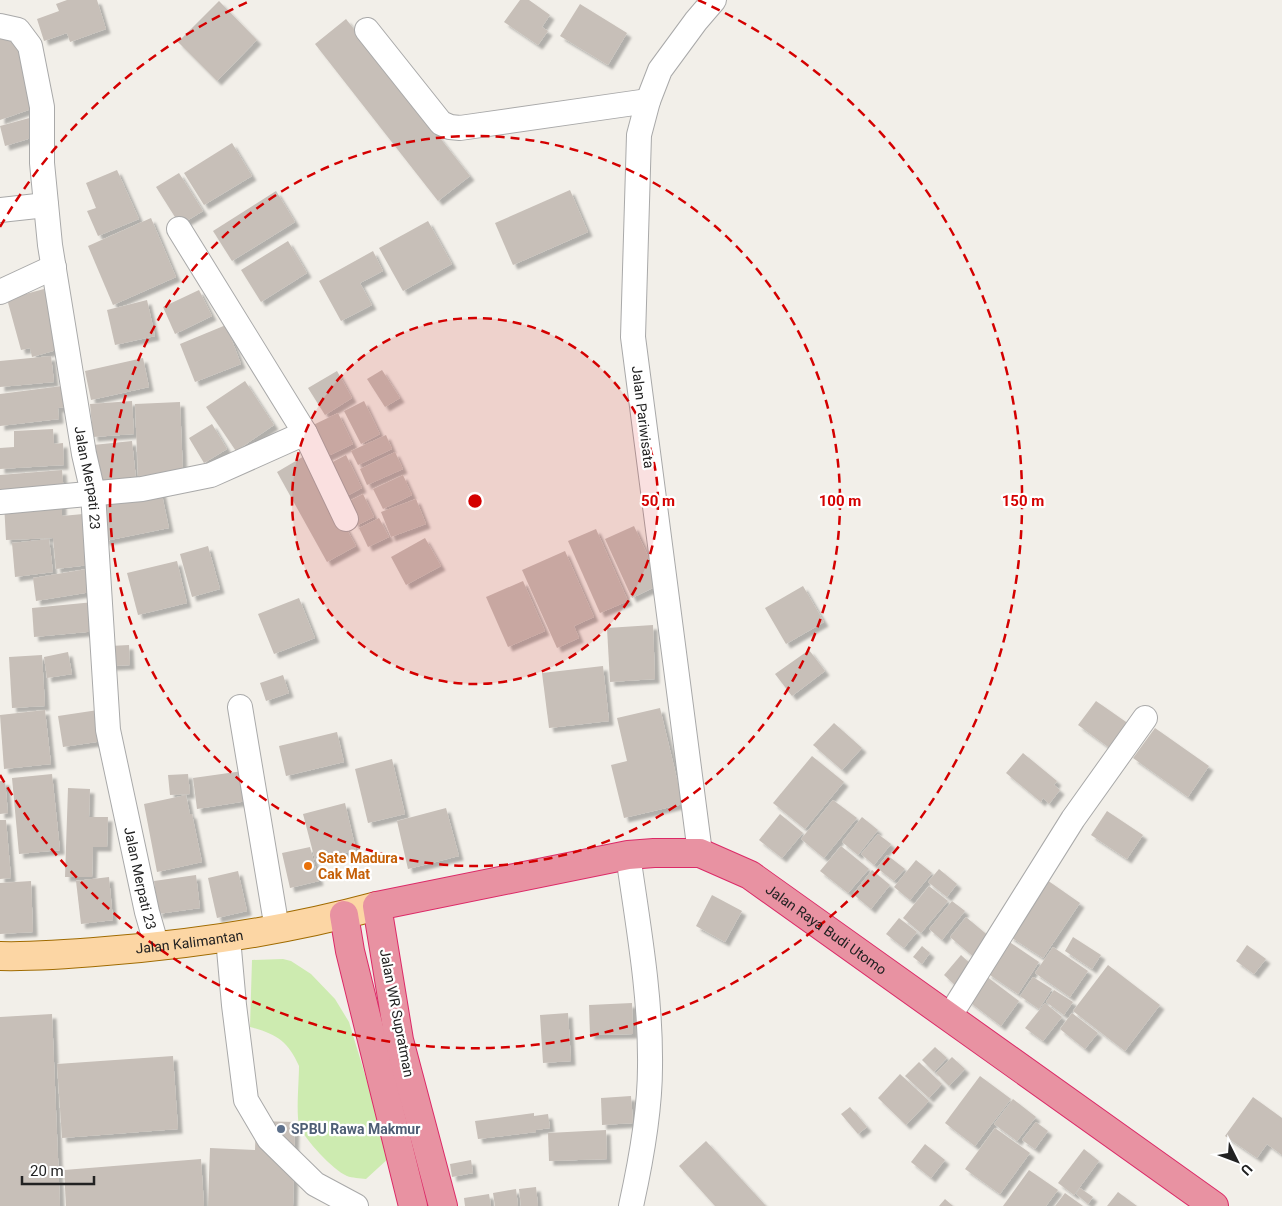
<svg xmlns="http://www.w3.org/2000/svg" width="1282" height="1206" font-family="Roboto,sans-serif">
	<defs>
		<filter id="shadow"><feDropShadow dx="4.5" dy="4.5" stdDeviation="1" flood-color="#0004"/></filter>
	</defs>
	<rect width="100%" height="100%" fill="#f2efe9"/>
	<!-- grass -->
	<path fill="#cdebb0" d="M283,959L291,961L311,974L335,999L349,1022L390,1157L366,1179C360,1178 352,1178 347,1176C333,1170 304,1139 299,1125C296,1112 299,1081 299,1066C288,1041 276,1034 250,1027L252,960Z"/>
	<!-- building -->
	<g fill="#c7bfb8" filter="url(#shadow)">
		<path d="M67,0H97L106,29L70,42L67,33L44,41L37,19L59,11L56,4Z"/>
		<path d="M520,0H529L550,15L542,27L548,31L538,45L504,22Z"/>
		<path d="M219,1L257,40L217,81L178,42Z"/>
		<path d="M580,4L627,33L608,65L560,36Z"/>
		<path d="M346,19L470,176L438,201L315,44Z"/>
		<path d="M12,34L37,107L0,120V39Z"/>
		<path d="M33,117L38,136L5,146L0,126Z"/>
		<path d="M232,143L252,176L204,205L184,173Z"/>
		<path d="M117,170L139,219L98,236L87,211L96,208L86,183Z"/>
		<path d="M179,173L203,211L180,225L156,187Z"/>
		<path d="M570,190L588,232L513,265L495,223Z"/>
		<path d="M276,191L295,222L232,261L213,231Z"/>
		<path d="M151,218L176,277L113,305L88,246Z"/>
		<path d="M428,221L452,264L403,291L379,248Z"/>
		<path d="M288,241L307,273L261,302L241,270Z"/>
		<path d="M373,251L383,271L360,283L372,305L341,321L319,281Z"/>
		<path d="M44,289L60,349L32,357L30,348L21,350L7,299Z"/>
		<path d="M199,290L212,316L175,334L163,307Z"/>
		<path d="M147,300L155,336L115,345L107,310Z"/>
		<path d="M226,325L241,364L195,382L180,344Z"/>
		<path d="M51,356L54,382L0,387V361Z"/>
		<path d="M143,358L149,387L91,400L85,371Z"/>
		<path d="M382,370L400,398L385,407L367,379Z"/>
		<path d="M337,371L352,398L325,415L308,388Z"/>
		<path d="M245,381L274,425L236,451L206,407Z"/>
		<path d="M62,386L65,407L58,408L59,419L0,426V394Z"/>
		<path d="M132,401L134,434L93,437L90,404Z"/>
		<path d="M364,401L380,434L361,444L344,411Z"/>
		<path d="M180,402L183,474L138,476L135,404Z"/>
		<path d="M338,413L353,444L326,457L311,426Z"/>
		<path d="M212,424L227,449L204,463L189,438Z"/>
		<path d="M53,429L54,444L63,443L64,465L0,469V448L14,447V431Z"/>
		<path d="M386,435L392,449L358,465L351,451Z"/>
		<path d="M132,441L136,479L98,483L93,445Z"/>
		<path d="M395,452L403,469L367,485L360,469Z"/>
		<path d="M306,455L356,546L327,562L277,472Z"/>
		<path d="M346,455L362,488L339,500L323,467Z"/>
		<path d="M62,470L64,494L0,499V475Z"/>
		<path d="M403,475L412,495L383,509L373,489Z"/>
		<path d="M161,490L169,528L105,541L98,504Z"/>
		<path d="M363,494L374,517L356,526L345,503Z"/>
		<path d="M62,499V516L83,514L89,565L56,569L53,538L6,540L4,503Z"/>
		<path d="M416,499L426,524L391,537L381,512Z"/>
		<path d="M379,518L389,537L368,547L359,528Z"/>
		<path d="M634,526L661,584L632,598L605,539Z"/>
		<path d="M596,529L628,601L600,613L568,541Z"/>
		<path d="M425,538L441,566L406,585L391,557Z"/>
		<path d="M49,539L53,572L15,577L12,543Z"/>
		<path d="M208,546L220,589L192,597L180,554Z"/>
		<path d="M565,551L594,617L574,626L579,638L557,648L522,570Z"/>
		<path d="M177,561L187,603L138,615L127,573Z"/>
		<path d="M87,569L91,592L36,601L33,578Z"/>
		<path d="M523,581L545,631L508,647L486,597Z"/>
		<path d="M803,586L824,622L786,644L765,608Z"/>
		<path d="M299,598L315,638L274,654L258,614Z"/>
		<path d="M94,602L97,631L34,637L32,608Z"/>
		<path d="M653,625L655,679L610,682L607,628Z"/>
		<path d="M129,645L130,665L111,666L110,646Z"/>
		<path d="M809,650L825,671L792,696L775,674Z"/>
		<path d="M68,652L72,674L47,678L44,657Z"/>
		<path d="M42,655L45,706L12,708L9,657Z"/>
		<path d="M603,666L609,721L549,728L542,673Z"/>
		<path d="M283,675L289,693L266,701L260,683Z"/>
		<path d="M1096,701L1129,724L1111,749L1078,725Z"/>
		<path d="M660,708L683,804L624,818L611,765L627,761L617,718Z"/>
		<path d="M45,710L51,764L4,769L0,715Z"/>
		<path d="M98,710L103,741L63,747L58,716Z"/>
		<path d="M834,723L862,748L842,770L813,745Z"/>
		<path d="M1155,728L1209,766L1188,797L1133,758Z"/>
		<path d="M337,732L344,762L286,776L279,746Z"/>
		<path d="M1023,753L1057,781L1054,785L1060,790L1049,804L1043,798L1041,802L1006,773Z"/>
		<path d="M812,756L844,782L805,829L773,803Z"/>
		<path d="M392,759L405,814L368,823L355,769Z"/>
		<path d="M243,771L247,801L197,809L193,778Z"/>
		<path d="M52,774L60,850L19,854L12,778Z"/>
		<path d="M188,774L190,794L170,795L168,775Z"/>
		<path d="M0,781H5L8,813L0,814Z"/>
		<path d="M68,788L90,789L89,817H108L107,847H93L92,877H65Z"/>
		<path d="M186,795L190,814H192L202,862L157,872L144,804Z"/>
		<path d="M833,800L857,818L824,858L801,839Z"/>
		<path d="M345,803L356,850L315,860L303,814Z"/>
		<path d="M446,808L459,856L408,869L397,821Z"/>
		<path d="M1107,811L1143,835L1127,859L1091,835Z"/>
		<path d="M780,814L803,833L782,858L759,840Z"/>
		<path d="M862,817L878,830L858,855L842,842Z"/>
		<path d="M0,820H6L11,878L0,879Z"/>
		<path d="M878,834L891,844L874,865L861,854Z"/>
		<path d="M841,846L869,869L848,893L820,871Z"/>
		<path d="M310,847L319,881L290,888L282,853Z"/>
		<path d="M887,855L905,869L894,881L877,868Z"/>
		<path d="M916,860L932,873L910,900L894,887Z"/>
		<path d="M939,869L957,884L947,897L928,882Z"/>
		<path d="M872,870L890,885L871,909L853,894Z"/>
		<path d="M238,871L247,911L217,918L208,878Z"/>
		<path d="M196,875L200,908L158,914L154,881Z"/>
		<path d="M109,877L113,920L81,924L76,881Z"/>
		<path d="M1047,880L1080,903L1043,958L1009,936Z"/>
		<path d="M31,881L33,932L0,934V883Z"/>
		<path d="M929,886L948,901L921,933L903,918Z"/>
		<path d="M712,895L742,911L725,942L696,926Z"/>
		<path d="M952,901L965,911L942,940L929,929Z"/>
		<path d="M966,917L991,938L975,958L950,937Z"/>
		<path d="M899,918L917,932L904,948L886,934Z"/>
		<path d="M1073,937L1101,955L1092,969L1065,951Z"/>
		<path d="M1008,941L1039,962L1018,994L987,973Z"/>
		<path d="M1247,945L1266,959L1254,974L1236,961Z"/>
		<path d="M922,946L930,953L922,964L913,957Z"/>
		<path d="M1053,947L1088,971L1070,997L1035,973Z"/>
		<path d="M961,955L973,966L956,986L944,975Z"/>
		<path d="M1108,965L1160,1005L1125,1051L1073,1011Z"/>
		<path d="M986,976L1019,1001L1001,1026L967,1000Z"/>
		<path d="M1033,977L1052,989L1039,1009L1020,996Z"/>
		<path d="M1054,990L1073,1002L1064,1015L1046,1002Z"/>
		<path d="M632,1003L633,1034L590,1035L589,1005Z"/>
		<path d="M1045,1003L1062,1017L1043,1041L1025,1028Z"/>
		<path d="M568,1013L571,1061L543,1063L540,1015Z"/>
		<path d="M1072,1013L1098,1033L1085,1049L1060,1029Z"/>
		<path d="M52,1014L60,1206H0V1017Z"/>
		<path d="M935,1047L947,1058L934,1072L922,1060Z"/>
		<path d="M173,1056L178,1129L62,1138L57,1064Z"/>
		<path d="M952,1057L965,1069L949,1086L936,1073Z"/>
		<path d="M919,1062L942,1084L929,1098L905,1076Z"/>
		<path d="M900,1074L929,1101L906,1125L878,1098Z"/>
		<path d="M980,1076L1011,1099L975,1146L945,1123Z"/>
		<path d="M631,1096L633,1123L602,1125L601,1098Z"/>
		<path d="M1253,1097L1282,1118V1155L1267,1144L1257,1158L1225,1136Z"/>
		<path d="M1013,1099L1036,1117L1017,1141L994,1124Z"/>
		<path d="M850,1107L867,1127L858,1134L841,1114Z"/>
		<path d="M534,1113V1116L548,1114L550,1128L536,1130V1132L478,1139L475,1121Z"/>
		<path d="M256,1121L295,1122L293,1206H208L210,1148L255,1150Z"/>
		<path d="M1036,1122L1048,1131L1035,1149L1022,1140Z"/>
		<path d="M995,1128L1030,1153L1000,1194L965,1169Z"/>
		<path d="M606,1130L607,1159L549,1161L548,1133Z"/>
		<path d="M706,1141L766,1206H715L679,1166Z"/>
		<path d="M925,1144L945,1160L931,1178L911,1162Z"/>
		<path d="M1084,1149L1099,1161L1074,1195L1058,1183Z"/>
		<path d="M201,1159L204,1206H66L64,1170Z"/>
		<path d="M471,1160L473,1173L452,1177L450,1164Z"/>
		<path d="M1029,1170L1058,1190L1046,1206H1003Z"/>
		<path d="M536,1187L538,1206H521L519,1189Z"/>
		<path d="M1080,1188L1093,1197L1088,1204L1076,1194Z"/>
		<path d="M516,1189L518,1206H495L493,1193Z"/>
		<path d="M1118,1192L1137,1206H1107Z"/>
		<path d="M1065,1193L1083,1206H1055Z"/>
		<path d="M489,1194L491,1206H465L464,1198Z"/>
		<path d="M945,1199L953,1206H939Z"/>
	</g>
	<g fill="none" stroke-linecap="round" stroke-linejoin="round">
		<!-- minor casing -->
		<g stroke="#a9a9a9" stroke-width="26">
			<g id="minor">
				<path id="s1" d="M0,26L18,30L30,46L42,107V163L50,245L84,454L93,493L108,730L147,912L157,947"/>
				<path d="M367,30L441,123L450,127L460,128L648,101"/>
				<path d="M0,210L46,205"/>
				<path d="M179,229L305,433L346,519"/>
				<path d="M0,292L54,267"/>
				<path d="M0,502L142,489L211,475L305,433"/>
				<path d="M240,707L277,929"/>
				<path d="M700,853L633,337L639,135L648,101L660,70L696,21L714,0"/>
				<path d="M628,855C638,925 651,996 650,1067C650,1113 641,1161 631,1206"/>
				<path d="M228,938L234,1005L246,1100L269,1139L315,1184L356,1206"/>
				<path d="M949,1017L1073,819L1145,718"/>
			</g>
		</g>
		<!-- major casing -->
		<g stroke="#a06b00" stroke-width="30">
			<g id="major">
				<path id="s2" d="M0,956C36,957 71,954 106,951C198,944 288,930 377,906"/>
			</g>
		</g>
		<!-- highway casing -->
		<g stroke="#dc2a67" stroke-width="30">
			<g id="highway">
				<path d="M344,915L350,951L413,1206"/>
				<path id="s3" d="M443,1206L399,1040L377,906L628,855L654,853H700L750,875L1214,1206"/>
			</g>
		</g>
		<!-- minor -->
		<use href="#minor" stroke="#fff" stroke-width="24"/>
		<!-- major -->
		<use href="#major" stroke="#fcd6a4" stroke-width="28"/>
		<!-- highway -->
		<use href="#highway" stroke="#e892a2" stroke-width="28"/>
	</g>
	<!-- distance rings -->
	<circle cx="475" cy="501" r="183" fill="#d40000" fill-opacity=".12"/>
	<g fill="none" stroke="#d40000" stroke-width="2.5" stroke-dasharray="9 6">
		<circle cx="475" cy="501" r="183"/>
		<circle cx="475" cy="501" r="365"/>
		<path d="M0 227A548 548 0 0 1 252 0M698 0A548 548 0 1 1 0 775"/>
	</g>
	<!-- markers -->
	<circle fill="#e8710a" stroke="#fff" stroke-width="2" cx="308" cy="866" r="5"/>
	<circle fill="#5c6f8a" stroke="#fff" stroke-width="2" cx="281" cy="1129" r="5"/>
	<g text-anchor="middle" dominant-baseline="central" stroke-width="4.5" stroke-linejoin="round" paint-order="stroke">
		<!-- street labels -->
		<g font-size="14" fill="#222" stroke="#fff">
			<text transform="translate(643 417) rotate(83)">Jalan Pariwisata</text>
			<text stroke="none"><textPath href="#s1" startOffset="475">Jalan Merpati 23</textPath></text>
			<text stroke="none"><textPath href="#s1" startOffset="880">Jalan Merpati 23</textPath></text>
			<text stroke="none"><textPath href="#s3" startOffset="784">Jalan Raya Budi Utomo</textPath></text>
			<text stroke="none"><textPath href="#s2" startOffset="190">Jalan Kalimantan</textPath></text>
			<text transform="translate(397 1013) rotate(79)">Jalan WR Supratman</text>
		</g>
		<!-- food labels -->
		<g font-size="14" font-weight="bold" fill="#c56008" stroke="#fff" text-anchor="start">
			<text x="318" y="858">Sate Madura<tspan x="318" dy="16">Cak Mat</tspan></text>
		</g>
		<!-- service labels -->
		<g font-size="14" font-weight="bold" fill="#4e5e75" stroke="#fff" text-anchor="start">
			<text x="291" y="1129">SPBU Rawa Makmur</text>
		</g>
	</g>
	<circle cx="475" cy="501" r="8" fill="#d40000" stroke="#fff" stroke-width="2.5"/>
	<g font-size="15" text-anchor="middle" font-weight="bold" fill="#d40000" stroke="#fff" stroke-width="4.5" stroke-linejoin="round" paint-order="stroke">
		<text x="658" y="506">50 m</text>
		<text x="840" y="506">100 m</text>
		<text x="1023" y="506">150 m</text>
	</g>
	<!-- north arrow -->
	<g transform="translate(1237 1161) rotate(132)" stroke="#ffffff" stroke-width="4" paint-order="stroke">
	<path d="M0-4L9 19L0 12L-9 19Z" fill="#222222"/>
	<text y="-8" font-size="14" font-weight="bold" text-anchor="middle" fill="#222222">U</text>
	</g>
	<!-- scale -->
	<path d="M22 1176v8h72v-8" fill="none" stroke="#222222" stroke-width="2.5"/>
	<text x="30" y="1176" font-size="15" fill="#222222" stroke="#ffffff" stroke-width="4" paint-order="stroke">20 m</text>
</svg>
